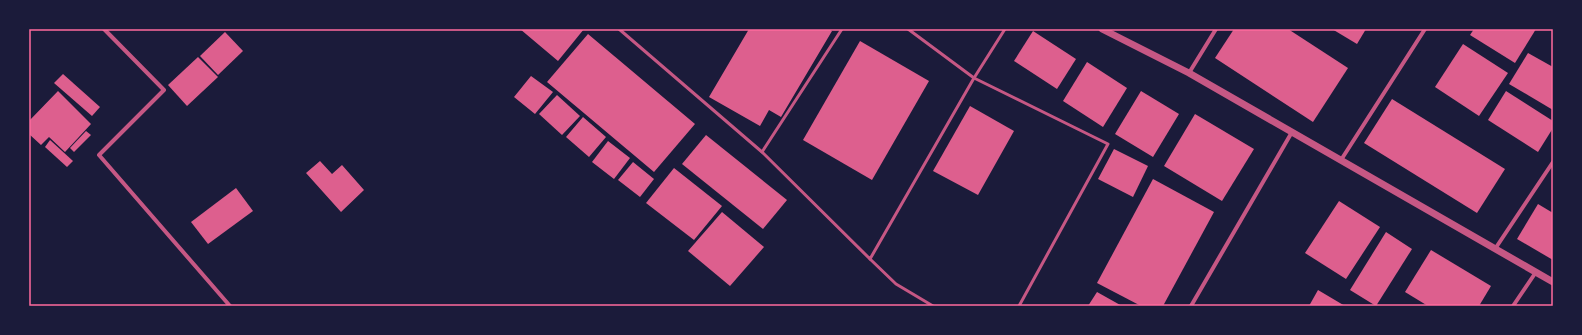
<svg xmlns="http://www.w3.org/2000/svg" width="1582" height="335" font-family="Poppins,sans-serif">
	<rect width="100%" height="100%" fill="#1b1b3a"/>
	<!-- building -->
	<g fill="#dd5f8e">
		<path d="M520,29H584L558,61Z"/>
		<path d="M749,29H828L832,31L781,117L769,110L760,126L709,97Z"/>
		<path d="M1234,29H1288L1348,68L1313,122L1215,58Z"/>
		<path d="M1332,29H1366L1357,44Z"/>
		<path d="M1474,29H1536L1515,63L1470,35Z"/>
		<path d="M1033,31L1076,59L1057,89L1014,61Z"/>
		<path d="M225,32L243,51L218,75L200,56Z"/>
		<path d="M588,34L695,124L654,172L547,82Z"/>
		<path d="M860,41L929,81L872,180L803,140Z"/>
		<path d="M1463,44L1508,73L1479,116L1435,87Z"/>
		<path d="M1528,53L1553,67V110L1509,84Z"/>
		<path d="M198,57L218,77L187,106L168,85Z"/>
		<path d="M1087,62L1127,88L1103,127L1063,101Z"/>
		<path d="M63,74L100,107L92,116L54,83Z"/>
		<path d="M531,76L553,92L535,114L514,97Z"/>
		<path d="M58,91L91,124L65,152L49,137L41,145L29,134V121Z"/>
		<path d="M1141,91L1179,114L1153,157L1115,134Z"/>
		<path d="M1506,91L1553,121V128L1538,152L1488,120Z"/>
		<path d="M557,95L580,116L562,135L539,114Z"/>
		<path d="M1392,99L1505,169L1477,213L1364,143Z"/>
		<path d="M970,106L1014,131L978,195L933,171Z"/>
		<path d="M1195,114L1254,149L1222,201L1164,166Z"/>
		<path d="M583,117L606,137L589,157L566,137Z"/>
		<path d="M86,131L91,135L74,152L70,148Z"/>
		<path d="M706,135L787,200L763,229L682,164Z"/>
		<path d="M50,140L73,161L67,167L45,147Z"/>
		<path d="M608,141L630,158L614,179L592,162Z"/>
		<path d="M1114,149L1148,166L1133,197L1098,179Z"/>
		<path d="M320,161L332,174L342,165L364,190L341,212L306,173Z"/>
		<path d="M633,162L654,179L640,197L618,180Z"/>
		<path d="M674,168L722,206L694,240L646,203Z"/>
		<path d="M1153,179L1214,212L1163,306H1141L1097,283Z"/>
		<path d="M236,188L253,211L208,244L191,222Z"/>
		<path d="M1339,201L1380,227L1346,279L1305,253Z"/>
		<path d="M1538,204L1553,213V260L1517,239Z"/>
		<path d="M722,212L764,247L730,286L688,251Z"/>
		<path d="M1386,232L1412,249L1376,306L1350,290Z"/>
		<path d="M1431,250L1491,286L1479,306H1428L1405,292Z"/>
		<path d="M1318,290L1345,306H1309Z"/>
		<path d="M1097,292L1122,306H1088Z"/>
	</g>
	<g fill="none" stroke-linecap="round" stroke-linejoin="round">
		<!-- service -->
		<g stroke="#c65784" stroke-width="3">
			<path d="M619,29L762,152L870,259L974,78L1005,29"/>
			<path d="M908,29L974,78L1108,144L1019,306"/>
			<path d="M762,152L842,29"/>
			<path d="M870,259L896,284L933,306"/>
		</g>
		<!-- minor -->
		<g stroke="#c65784" stroke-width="4">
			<path d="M104,29L164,90L99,155L230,306"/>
			<path d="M1189,73L1216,29"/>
			<path d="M1341,160L1425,29"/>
			<path d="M1495,249L1553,162"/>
			<path d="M1191,306L1292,132"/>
			<path d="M1513,306L1536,272"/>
		</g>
		<!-- tertiary -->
		<path stroke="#c65784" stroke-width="7" d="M1102,29L1189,73L1553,282"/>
	</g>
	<!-- border -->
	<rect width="1582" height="335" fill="none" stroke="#1b1b3a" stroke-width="60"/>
	<rect x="30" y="30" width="1522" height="275" fill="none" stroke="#ff6b9d" stroke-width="1.5"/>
</svg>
